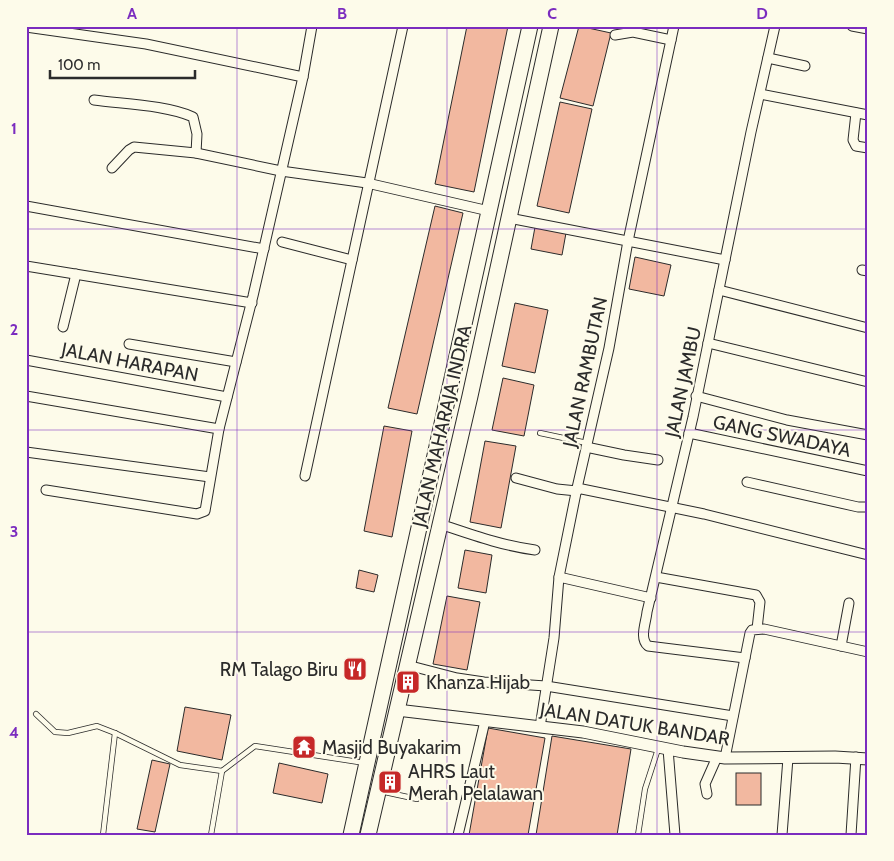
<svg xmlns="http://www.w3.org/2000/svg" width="894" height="861" font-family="Cabin,sans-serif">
	<rect width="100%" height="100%" fill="#fdfbea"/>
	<!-- building -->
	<g fill="#f2b8a0" stroke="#2b2b2b">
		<path d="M467,26H508L474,192L435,184Z"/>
		<path d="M579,26L611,33L593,106L560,98Z"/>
		<path d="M560,102L592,109L569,213L537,206Z"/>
		<path d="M435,206L463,213L417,414L388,408Z"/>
		<path d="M535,227L566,233L562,255L531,249Z"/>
		<path d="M635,257L671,265L664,296L629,289Z"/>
		<path d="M515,303L548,310L535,373L502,366Z"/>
		<path d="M503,378L534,385L524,436L492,430Z"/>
		<path d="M384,426L412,431L392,537L364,531Z"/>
		<path d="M485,441L516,446L501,528L470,522Z"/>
		<path d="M465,550L492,555L486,593L458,588Z"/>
		<path d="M359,570L378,575L374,592L356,588Z"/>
		<path d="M447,596L480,602L467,670L433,664Z"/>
		<path d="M185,707L231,715L222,760L177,751Z"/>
		<path d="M488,728L545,738L528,835H469Z"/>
		<path d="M552,736L631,749L617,835H536Z"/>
		<path d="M152,760L170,764L155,832L137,829Z"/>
		<path d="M279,763L328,774L322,803L273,793Z"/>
		<rect x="736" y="773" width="25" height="32"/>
	</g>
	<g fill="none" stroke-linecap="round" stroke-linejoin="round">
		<!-- service casing -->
		<g stroke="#2b2b2b" stroke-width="6">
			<g id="service">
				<path d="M540,433L587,443"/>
				<path d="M36,714L55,732L68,733L97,726L115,733L180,765L222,771L255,746L365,763"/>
				<path d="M380,791L417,799"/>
				<path d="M103,835L115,733"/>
				<path d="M211,835L222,771"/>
				<path d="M638,835L645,789L658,749"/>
			</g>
		</g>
		<!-- minor casing -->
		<g stroke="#2b2b2b" stroke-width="11">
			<g id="minor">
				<path d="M852,26L868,29"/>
				<path d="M26,27L146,44L303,77"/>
				<path d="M615,35L633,32L671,40"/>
				<path d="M768,58L805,66"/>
				<path d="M760,94L868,115"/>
				<path d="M94,100C123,104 167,105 193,117L197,134L196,153"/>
				<path d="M856,113L853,140L856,146L868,148"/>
				<path d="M112,168L129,150L134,147L196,153L281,171L367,183L489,211"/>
				<path d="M26,206L264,249"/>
				<path d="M509,218L725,260"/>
				<path d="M282,242L352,260"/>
				<path d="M26,266L252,303"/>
				<path d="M862,270L868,271"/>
				<path d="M719,290L868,328"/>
				<path d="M63,327L76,274"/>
				<path d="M708,343L868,382"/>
				<path d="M129,344L236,362"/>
				<path d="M26,360L227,397"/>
				<path d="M26,396L219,429"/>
				<path d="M696,396L787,420L868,435"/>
				<path d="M689,433L868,471"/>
				<path d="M586,447L624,455L658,460"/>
				<path d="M26,452L210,477"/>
				<path d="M305,476C339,326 369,176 403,26"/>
				<path d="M516,478L557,489L577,491"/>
				<path d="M747,482L858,507H868"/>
				<path d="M577,488L704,514L868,555"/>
				<path d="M46,490L197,514L205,511L219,429L253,296L303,77L312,26"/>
				<path d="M440,524C470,534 503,546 535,550"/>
				<path d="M559,577L651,598"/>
				<path d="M656,577L756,595L760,602L757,629"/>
				<path d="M841,646L849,603"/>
				<path d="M745,658L648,646C639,638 646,623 647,612L693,417L751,132L775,26"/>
				<path d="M407,665L457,678L484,682L546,686L733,716"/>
				<path d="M540,727L554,638L559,577L577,488L609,348L628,241L674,26"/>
				<path d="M668,749L675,835"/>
				<path d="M725,758L750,633L752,630L764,629L868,652"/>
				<path d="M707,794L705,784L717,757"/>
				<path d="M458,835L485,721"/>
				<path d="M782,835L788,758"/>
				<path d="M851,835L856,757"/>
			</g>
		</g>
		<!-- tertiary casing -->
		<g stroke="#2b2b2b" stroke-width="13">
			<path id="tertiary" d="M397,710L583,732L683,752L725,758L835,757L868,759"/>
		</g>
		<!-- trunk casing -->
		<g stroke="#2b2b2b" stroke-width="17">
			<g id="trunk">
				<path d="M351,835L530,26"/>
				<path d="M368,835L470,396L551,26"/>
			</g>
		</g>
		<!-- service -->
		<use href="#service" stroke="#fdfbea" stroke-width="4.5"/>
		<!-- minor -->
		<use href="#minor" stroke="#fdfbea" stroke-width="9"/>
		<!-- tertiary -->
		<use href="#tertiary" stroke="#fdfbea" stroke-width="11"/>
		<!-- trunk -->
		<use href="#trunk" stroke="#fdfbea" stroke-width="15"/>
	</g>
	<!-- grid -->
	<path fill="none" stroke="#7b2cbf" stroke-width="1" stroke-opacity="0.55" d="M237,26V835M447,26V835M657,26V835M26,229H868M26,430H868M26,632H868"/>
	<!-- icons -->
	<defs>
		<g id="restaurant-square" transform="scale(1.25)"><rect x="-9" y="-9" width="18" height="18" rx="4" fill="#c62828" stroke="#fdfbea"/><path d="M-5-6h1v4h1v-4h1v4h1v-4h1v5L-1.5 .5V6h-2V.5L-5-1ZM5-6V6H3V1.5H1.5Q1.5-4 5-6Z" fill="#fff"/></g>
		<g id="building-square" transform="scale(1.25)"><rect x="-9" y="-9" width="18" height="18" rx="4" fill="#c62828" stroke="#fdfbea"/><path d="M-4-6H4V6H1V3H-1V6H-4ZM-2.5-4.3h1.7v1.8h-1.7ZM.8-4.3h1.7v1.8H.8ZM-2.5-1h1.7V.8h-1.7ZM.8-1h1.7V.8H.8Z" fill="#fff"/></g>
		<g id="temple-square" transform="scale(1.25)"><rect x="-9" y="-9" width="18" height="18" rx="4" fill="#c62828" stroke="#fdfbea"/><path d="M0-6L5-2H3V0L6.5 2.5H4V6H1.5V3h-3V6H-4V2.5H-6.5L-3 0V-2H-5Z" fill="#fff"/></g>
	</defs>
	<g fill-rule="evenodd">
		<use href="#restaurant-square" x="355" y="669"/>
		<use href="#building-square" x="408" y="682"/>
		<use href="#temple-square" x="304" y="747"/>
		<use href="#building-square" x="390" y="782"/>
	</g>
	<g text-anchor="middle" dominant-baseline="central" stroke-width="4" stroke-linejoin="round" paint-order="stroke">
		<!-- street labels -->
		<g font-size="19" fill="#2b2b2b" stroke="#fdfbea">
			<text transform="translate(130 362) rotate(11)">JALAN HARAPAN</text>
			<text transform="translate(585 372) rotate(-78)">JALAN RAMBUTAN</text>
			<text transform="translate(683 382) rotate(-78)">JALAN JAMBU</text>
			<text transform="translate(442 426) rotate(-77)">JALAN MAHARAJA INDRA</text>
			<text transform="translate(782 436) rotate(12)">GANG SWADAYA</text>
			<text transform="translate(635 724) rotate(9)">JALAN DATUK BANDAR</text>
		</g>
		<!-- poi labels -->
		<g font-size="19" fill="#2b2b2b" stroke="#fdfbea" text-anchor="start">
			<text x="338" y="669" text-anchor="end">RM Talago Biru</text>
			<text x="426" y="682">Khanza Hijab</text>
			<text x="322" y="747">Masjid Buyakarim</text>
			<text x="408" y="771">AHRS Laut<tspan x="408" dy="22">Merah Pelalawan</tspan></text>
		</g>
	</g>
	<!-- border -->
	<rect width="894" height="861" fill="none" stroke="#fdfbea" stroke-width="55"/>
	<!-- scale -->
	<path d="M50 70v8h145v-8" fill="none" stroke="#2b2b2b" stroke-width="2.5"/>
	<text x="58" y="70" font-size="15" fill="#2b2b2b" stroke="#fdfbea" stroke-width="4" paint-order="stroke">100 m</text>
	<rect x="28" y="28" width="838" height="806" fill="none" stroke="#7b2cbf" stroke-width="2"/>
	<g font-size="16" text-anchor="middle" font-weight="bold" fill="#7b2cbf">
		<text x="132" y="19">A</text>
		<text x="342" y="19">B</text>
		<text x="552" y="19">C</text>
		<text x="762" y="19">D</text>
		<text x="14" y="134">1</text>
		<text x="14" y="335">2</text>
		<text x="14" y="537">3</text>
		<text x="14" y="738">4</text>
	</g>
</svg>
